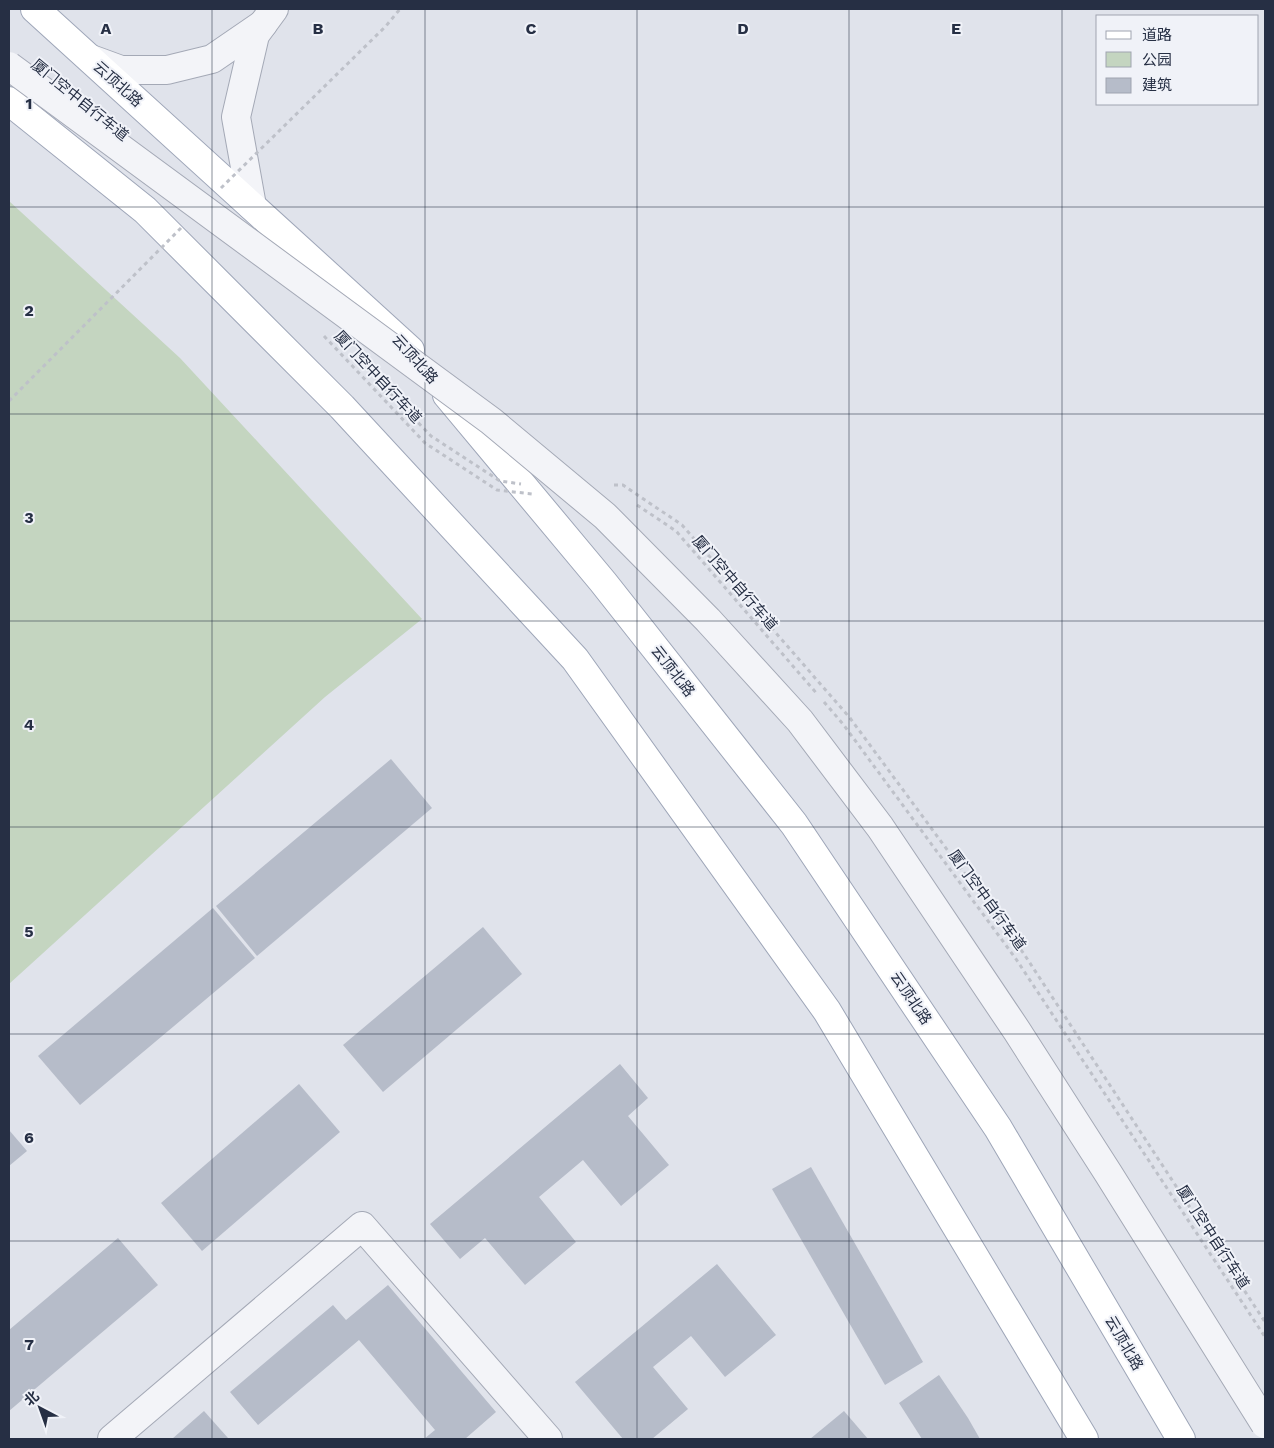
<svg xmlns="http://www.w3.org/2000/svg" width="1274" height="1448" font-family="'Work Sans','Noto Sans SC',sans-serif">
	<rect width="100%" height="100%" fill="#e0e3eb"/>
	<!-- green -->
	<path fill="#c4d5c0" d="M9,201L180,358L422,619L325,697L9,984Z"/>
	<!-- building -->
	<g fill="#b6bcc9">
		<path d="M391,759L432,808L257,956L216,906Z"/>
		<path d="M213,908L255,958L80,1105L38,1056Z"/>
		<path d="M483,927L522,974L383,1092L343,1045Z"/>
		<path d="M620,1064L648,1098L628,1116L669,1165L621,1206L583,1160L539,1197L576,1242L525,1285L485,1238L460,1259L430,1224Z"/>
		<path d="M299,1084L340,1132L202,1251L161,1203Z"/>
		<path d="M9,1130L27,1151L9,1166Z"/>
		<path d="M811,1167L923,1362L885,1385L772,1189Z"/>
		<path d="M118,1238L158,1285L9,1411V1330Z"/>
		<path d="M717,1264L776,1335L725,1377L691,1336L653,1367L688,1409L652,1439H623L575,1382Z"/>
		<path d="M388,1285L496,1412L465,1439H424L435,1430L359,1340L258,1425L230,1392L333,1305L346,1320Z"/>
		<path d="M939,1375L968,1418L980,1439H922L899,1403Z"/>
		<path d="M204,1411L228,1438L227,1439H172Z"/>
		<path d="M844,1411L868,1439H810Z"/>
	</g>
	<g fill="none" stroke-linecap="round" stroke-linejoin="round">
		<!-- minor casing -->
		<g stroke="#a4a9b6" stroke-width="30">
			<g id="minor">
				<path d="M91,59L121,70H167L212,59L263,24"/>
				<path d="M252,206L236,117L255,35L274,9"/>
				<path d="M112,1439L362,1226L548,1439"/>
			</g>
		</g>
		<!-- major casing -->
		<g stroke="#9ea6b8" stroke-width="30">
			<g id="major">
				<path d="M35,9L410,350"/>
				<path d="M9,101L145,210L342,407L575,659L827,1011L1084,1439"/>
				<path d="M447,395L603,582L794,824L998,1128L1181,1439"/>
			</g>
		</g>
		<!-- minor -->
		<use href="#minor" stroke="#f3f4f8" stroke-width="28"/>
		<!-- major -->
		<use href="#major" stroke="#fff" stroke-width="28"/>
		<!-- minor-bridge casing -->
		<g stroke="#a4a9b6" stroke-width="30" stroke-linecap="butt">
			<path id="minor-bridge" d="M9,66L491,421L605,516L708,620L800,721L880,827L1017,1031L1108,1173L1265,1424"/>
		</g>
		<!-- path-bridge -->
		<g stroke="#bec1c9" stroke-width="3" stroke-dasharray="4 4" stroke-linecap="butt">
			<path d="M221,188L386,26L400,9"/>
			<path d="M324,336L425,443L497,490L532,494"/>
			<path d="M363,365L431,436L500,481L521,484"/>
			<path d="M9,401L181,228"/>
			<path d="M614,485H623L682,525L850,718L1024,954L1265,1322"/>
			<path d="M637,505L676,531L818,695"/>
			<path d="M824,702L843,724L1016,959L1265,1337"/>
		</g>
		<!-- minor-bridge -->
		<use href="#minor-bridge" stroke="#f3f4f8" stroke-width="28"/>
	</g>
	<!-- grid -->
	<path fill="none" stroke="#262f44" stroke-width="1" stroke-opacity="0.55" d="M212,9V1439M425,9V1439M637,9V1439M849,9V1439M1062,9V1439M9,207H1265M9,414H1265M9,621H1265M9,827H1265M9,1034H1265M9,1241H1265"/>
	<g text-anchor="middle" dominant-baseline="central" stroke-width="4" stroke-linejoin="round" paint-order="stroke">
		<!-- street labels -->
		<g font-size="15" fill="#262f44" stroke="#f0f2f8">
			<text transform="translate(118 84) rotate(42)">云顶北路</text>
			<text transform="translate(80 100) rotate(39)">厦门空中自行车道</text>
			<text transform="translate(415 359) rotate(48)">云顶北路</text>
			<text transform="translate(378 377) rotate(47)">厦门空中自行车道</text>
			<text transform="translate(735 583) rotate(49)">厦门空中自行车道</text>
			<text transform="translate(673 671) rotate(52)">云顶北路</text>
			<text transform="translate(987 900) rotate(54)">厦门空中自行车道</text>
			<text transform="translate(911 998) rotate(56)">云顶北路</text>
			<text transform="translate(1213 1237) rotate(57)">厦门空中自行车道</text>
			<text transform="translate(1124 1343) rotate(60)">云顶北路</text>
		</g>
	</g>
	<g font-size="16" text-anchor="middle" font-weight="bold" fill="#262f44" stroke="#f0f2f8" stroke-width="4" stroke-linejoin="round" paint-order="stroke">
		<text x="106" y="34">A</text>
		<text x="318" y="34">B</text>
		<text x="531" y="34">C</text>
		<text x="743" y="34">D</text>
		<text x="956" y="34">E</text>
		<text x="29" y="109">1</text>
		<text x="29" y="316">2</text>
		<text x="29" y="523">3</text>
		<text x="29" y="730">4</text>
		<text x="29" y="937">5</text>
		<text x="29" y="1143">6</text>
		<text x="29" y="1350">7</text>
	</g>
	<!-- border -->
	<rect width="1274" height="1448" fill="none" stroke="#262f44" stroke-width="20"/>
	<!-- legend -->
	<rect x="1096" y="15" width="162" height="90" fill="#f0f2f8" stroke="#9fa4b0"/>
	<rect x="1106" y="31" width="25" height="8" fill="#ffffff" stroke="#9fa4b0"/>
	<text x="1142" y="40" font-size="15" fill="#262f44">道路</text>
	<rect x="1106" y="52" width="25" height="15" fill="#c4d5c0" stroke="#9fa4b0"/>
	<text x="1142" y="65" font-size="15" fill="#262f44">公园</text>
	<rect x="1106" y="78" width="25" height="15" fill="#b6bcc9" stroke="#9fa4b0"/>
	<text x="1142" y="90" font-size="15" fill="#262f44">建筑</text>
	<!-- north arrow -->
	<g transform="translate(40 1408) rotate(319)" stroke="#f0f2f8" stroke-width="4" paint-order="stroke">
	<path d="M0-4L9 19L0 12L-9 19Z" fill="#262f44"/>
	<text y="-8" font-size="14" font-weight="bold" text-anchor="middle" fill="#262f44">北</text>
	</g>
</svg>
